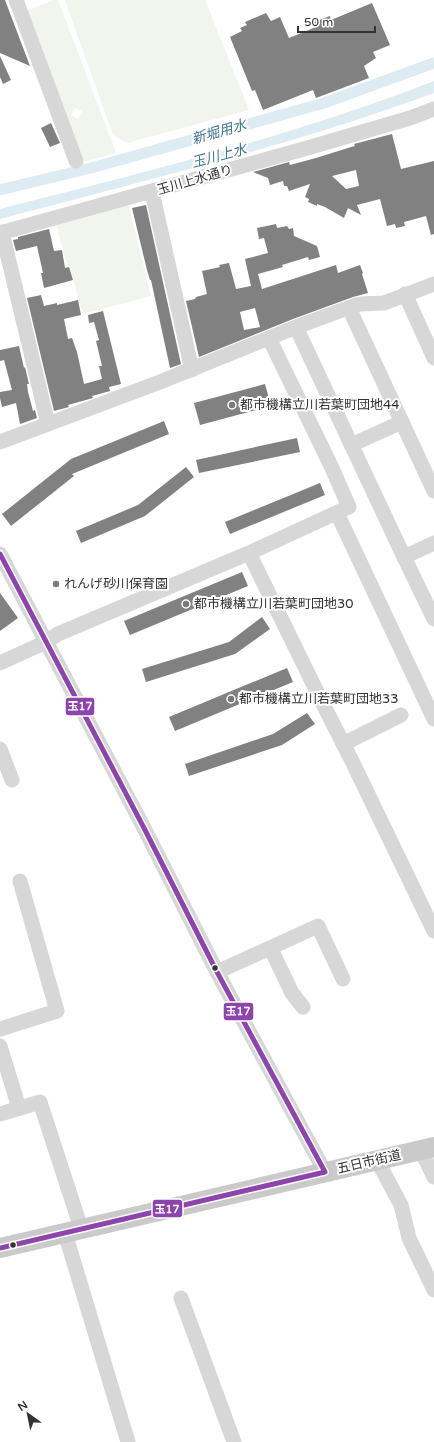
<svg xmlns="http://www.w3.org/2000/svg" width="434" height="1442" font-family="'Varela Round','Noto Sans JP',sans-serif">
	<rect width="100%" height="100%" fill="#fff"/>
	<!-- green -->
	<g fill="#f1f5ed" fill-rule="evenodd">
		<path d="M54,0H58L116,153L79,163L21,13ZM75,108L82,111L78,119L71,115Z"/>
		<path d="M65,0H205L249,110L127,143L113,135Z"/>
		<path d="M128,202L151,296L83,314L69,265H67L55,221Z"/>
	</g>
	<!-- water -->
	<path fill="#ddebf3" d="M434,81V93C293,145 146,180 0,219V209C146,172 293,136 434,81Z"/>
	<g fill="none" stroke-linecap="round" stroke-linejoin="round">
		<!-- canal -->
		<path stroke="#ddebf3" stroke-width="11" d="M0,190L91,168L324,103L434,63"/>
	</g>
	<!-- building -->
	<g fill="#818181" fill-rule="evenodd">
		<path d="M0,0H5L30,66L0,53Z"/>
		<path d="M372,3L390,45L373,52L376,58L364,66L369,78L316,98L313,90L263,110L255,90L252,91L230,37L242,31L240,28L247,25L245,22L266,13L271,21L280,17L289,38L316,27L314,22L330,16L331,20Z"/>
		<path d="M0,56L11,80L3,84L0,77Z"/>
		<path d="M51,123L60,143L50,147L41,128Z"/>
		<path d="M392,134L401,169L434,161V234L431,235L426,216L404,222L405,226L396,228L395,224L387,226L380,199L357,205L361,215L348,208L344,218L325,207L317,204V206L308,202L309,199L305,197L310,184L289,191L287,186H284L283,181L270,185L268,178L253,172L289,162L290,165L316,158L351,147L355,146L354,144ZM356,170L359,186L346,189L332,176Z"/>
		<path d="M146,205L181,364L170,368L151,280H150L147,270L132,208Z"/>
		<path d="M276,224L277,228L287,226L289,229L293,228L294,236L317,246L320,257L309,260L308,257L282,265L283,267L258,274L262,289L336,265L338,273L360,265L363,273L362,274L368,293L353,297L293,319L199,357L186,301L195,299L196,297L207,294L202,271L220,267L219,265L229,263L236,289L251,286L245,259L268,253L264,238L259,239L257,228ZM255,308L260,327L244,330L240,312Z"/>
		<path d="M49,229L54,251L62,250L65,268L69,267L73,280L44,288L41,273H43L37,246L16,251L13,240L18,239V237Z"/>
		<path d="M41,295L44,306L57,303V305L78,300L81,315L64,319L68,339L72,338L77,352L84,384L102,379L99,366H102L96,341L99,340L94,322L89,323L88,315L103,311L121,384L109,387L110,391L92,396L93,398L68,405L69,407L54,411L27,298Z"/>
		<path d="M19,346L24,368L25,367L29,384H27L28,392L33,411L35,410L37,418L20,424L16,403L2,407L0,398V392L12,390L4,360L0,361V350Z"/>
		<path d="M265,384L271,406L200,425L194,403Z"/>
		<path d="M164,421L169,434L72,474L74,476L11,526L2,514L71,459Z"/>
		<path d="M297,438L300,452L199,473L196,460Z"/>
		<path d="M186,467L194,477L145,516L81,543L76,531L138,505Z"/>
		<path d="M320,483L325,495L230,534L225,522Z"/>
		<path d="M242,572L248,586L130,635L124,621Z"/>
		<path d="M0,593L18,618L0,631Z"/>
		<path d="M262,617L270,629L235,654L146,682L142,669L229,642Z"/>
		<path d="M287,668L293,682L175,731L169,717Z"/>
		<path d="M307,713L315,724L282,745L189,776L185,764L273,734Z"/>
	</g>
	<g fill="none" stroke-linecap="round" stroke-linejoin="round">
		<!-- minor -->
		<g stroke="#d7d7d7" stroke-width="15">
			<path d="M16,0L76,161"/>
			<path d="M152,192L192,370"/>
			<path d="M2,232L48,424"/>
			<path d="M0,233L304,149L410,118L434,109"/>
			<path d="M405,294L434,358"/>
			<path d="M349,308L434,491"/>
			<path d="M296,327L404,557L434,619"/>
			<path d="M0,442L160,382L296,327L356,305L361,304L384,303L434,284"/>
			<path d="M351,445L402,422"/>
			<path d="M337,513L434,719"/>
			<path d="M249,553L325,708L352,761L434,931"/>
			<path d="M0,554L144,828L217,972L325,1172"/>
			<path d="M404,557L434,543"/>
			<path d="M0,663L46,642L58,634L249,553L349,507L332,468L269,338"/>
			<path d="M343,744L401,715"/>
			<path d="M0,749L12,780"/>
			<path d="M271,949L292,993L303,1007"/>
			<path d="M217,972L318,926L343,979"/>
			<path d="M0,1029L57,1011L20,881"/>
			<path d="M0,1046L19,1108"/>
			<path d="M0,1114L40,1102L81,1228"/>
			<path d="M421,1150L434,1177"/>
			<path d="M377,1160L401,1205L409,1238L434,1290"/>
			<path d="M65,1233L128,1442"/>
			<path d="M181,1298L234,1442"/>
		</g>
		<!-- major -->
		<path stroke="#cacaca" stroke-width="20" d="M0,1248L434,1147"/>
		<!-- bus-1 casing -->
		<g stroke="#fff" stroke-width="8">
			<path id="bus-1" d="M0,554L144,828L217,972L325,1172L0,1248"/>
		</g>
		<!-- bus-1 -->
		<use href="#bus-1" stroke="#8e44ad" stroke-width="5"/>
	</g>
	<!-- markers -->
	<g fill="#7a7a7a" stroke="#fff" stroke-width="1.5">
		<circle cx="232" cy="405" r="4"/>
		<circle cx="56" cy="584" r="4"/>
		<circle cx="186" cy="604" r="4"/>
		<circle cx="231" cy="699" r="4"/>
	</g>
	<g fill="#333" stroke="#fff" stroke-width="1.5">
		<circle cx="215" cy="968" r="3.5"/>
		<circle cx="13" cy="1245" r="3.5"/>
	</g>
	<g text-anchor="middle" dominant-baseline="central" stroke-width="4" stroke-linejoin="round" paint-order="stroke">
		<!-- street labels -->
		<g font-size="13" fill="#333" stroke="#fff">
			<text transform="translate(195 180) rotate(-16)">玉川上水通り</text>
			<text transform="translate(369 1162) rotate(-13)">五日市街道</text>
		</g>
		<!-- poi labels -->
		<g font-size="13" fill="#333" stroke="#fff" text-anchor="start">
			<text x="240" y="405">都市機構立川若葉町団地44</text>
			<text x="64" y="584">れんげ砂川保育園</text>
			<text x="194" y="604">都市機構立川若葉町団地30</text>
			<text x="239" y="699">都市機構立川若葉町団地33</text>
		</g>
		<!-- water labels -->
		<g font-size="14" font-style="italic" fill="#3f7597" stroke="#fff">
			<text transform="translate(219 132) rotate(-16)">新堀用水</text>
			<text transform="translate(219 156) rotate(-15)">玉川上水</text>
		</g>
	</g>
	<g stroke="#fff" stroke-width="1.5">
		<rect x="65" y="697" width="30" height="19" rx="4" fill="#8e44ad"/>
		<rect x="223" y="1002" width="31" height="19" rx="4" fill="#8e44ad"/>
		<rect x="152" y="1199" width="31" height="19" rx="4" fill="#8e44ad"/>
	</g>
	<g font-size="11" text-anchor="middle" font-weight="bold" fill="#fff">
		<text x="80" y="710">玉17</text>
		<text x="238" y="1015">玉17</text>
		<text x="167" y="1213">玉17</text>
	</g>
	<!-- north arrow -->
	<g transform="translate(28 1414) rotate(327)" stroke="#ffffff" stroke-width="3" paint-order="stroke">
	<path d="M0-3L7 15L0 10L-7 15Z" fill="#333333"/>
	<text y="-6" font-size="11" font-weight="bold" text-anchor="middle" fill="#333333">N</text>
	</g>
	<!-- scale -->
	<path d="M298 26v6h77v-6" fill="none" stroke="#333333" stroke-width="2"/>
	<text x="304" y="26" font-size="12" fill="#333333" stroke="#ffffff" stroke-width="3" paint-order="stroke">50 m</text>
</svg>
